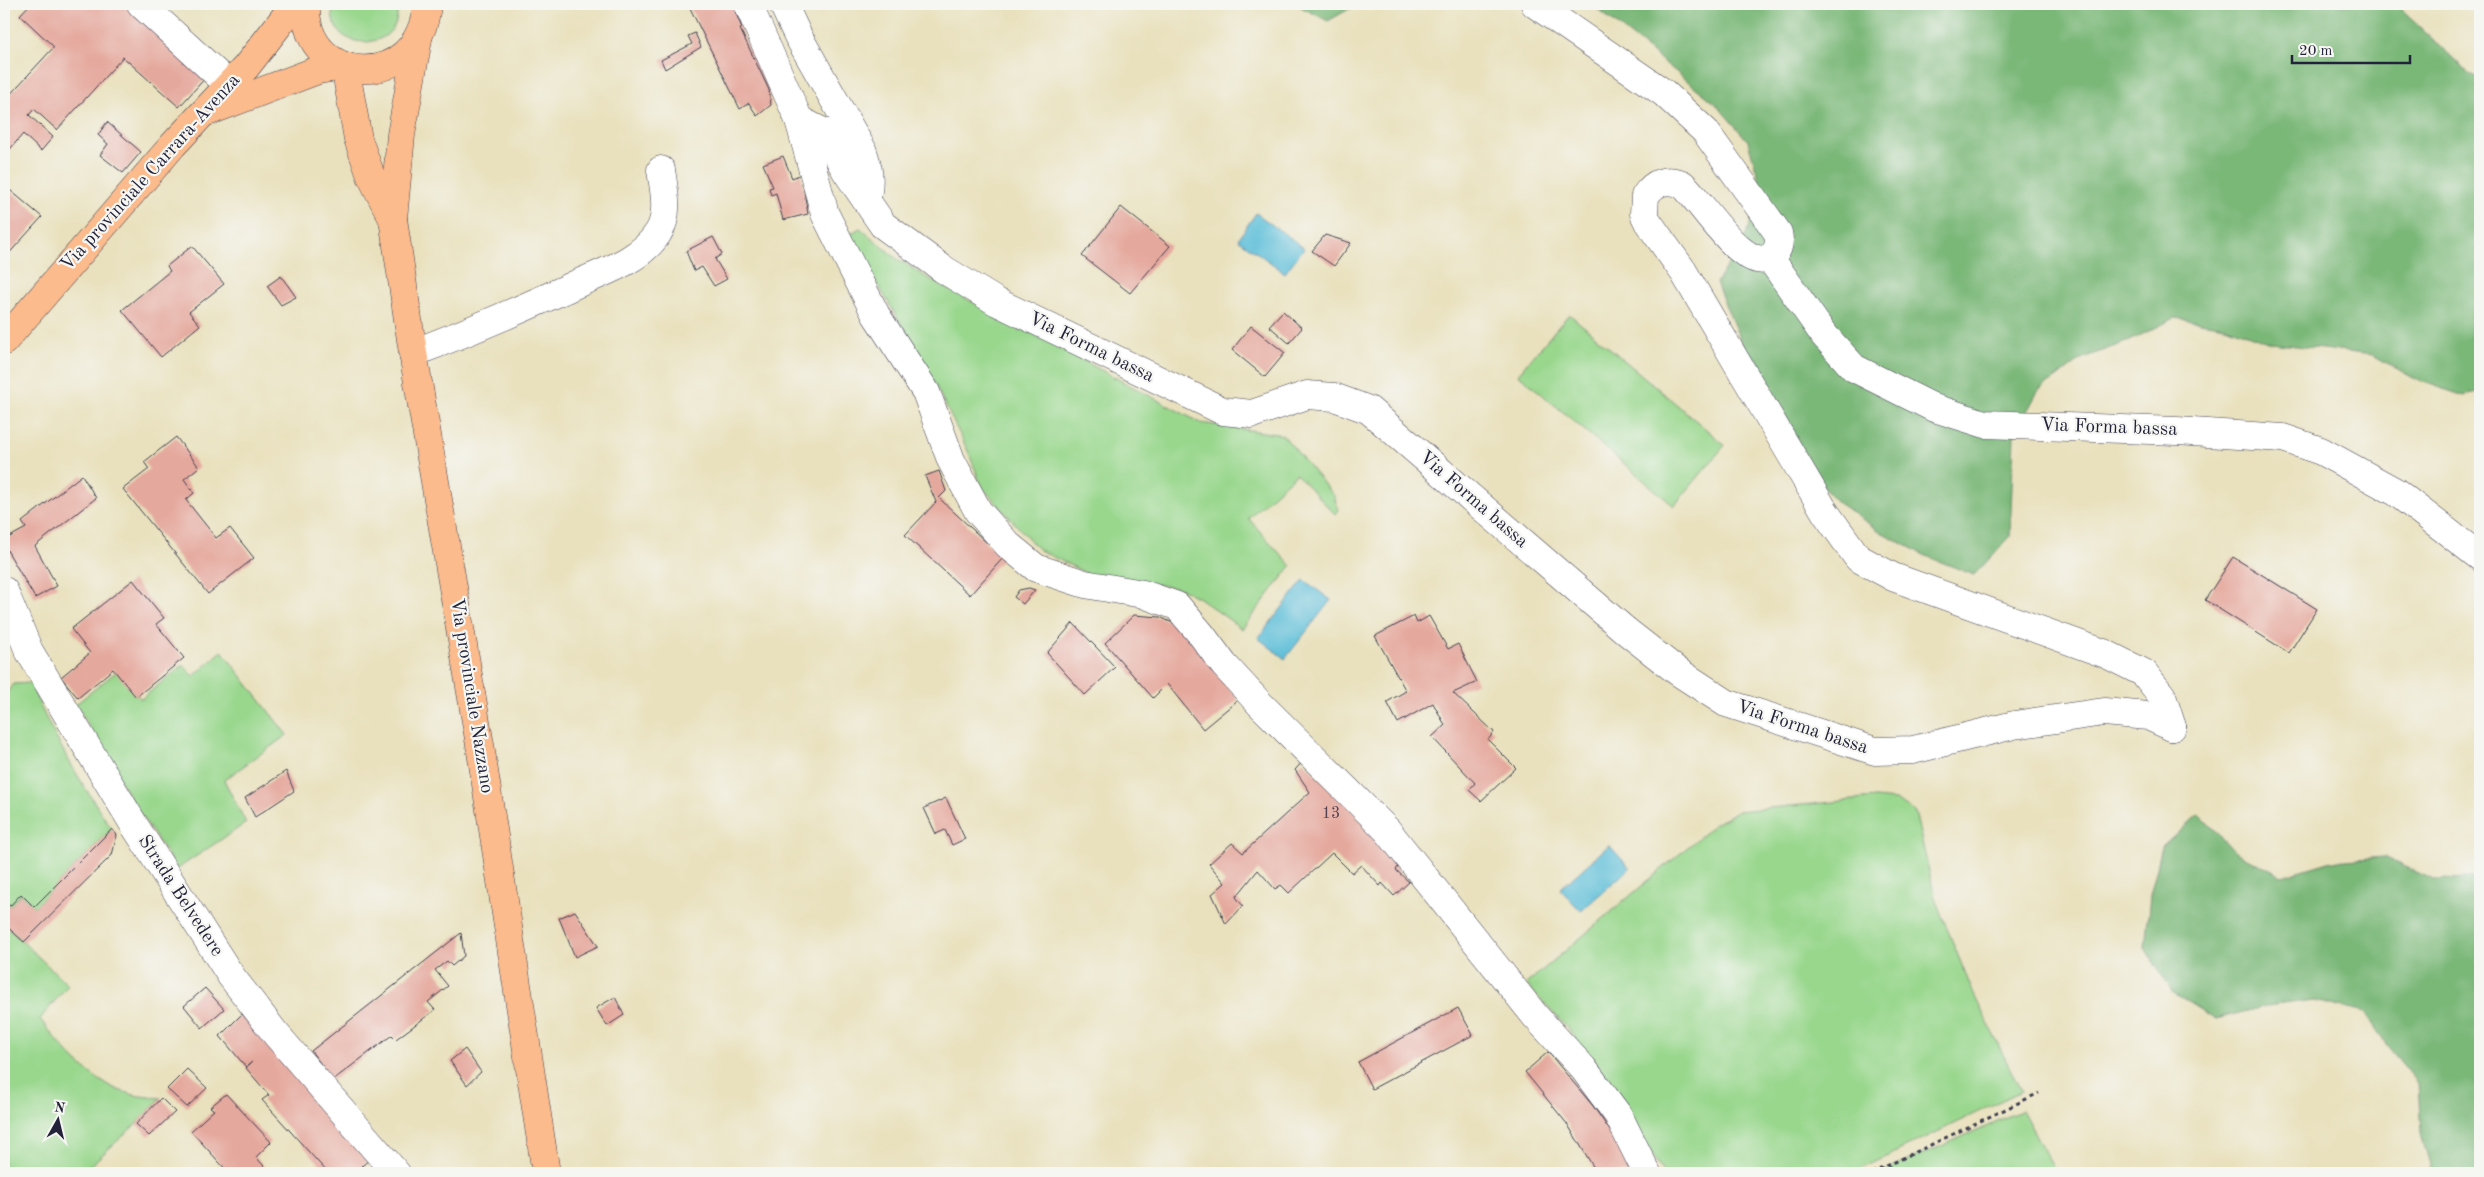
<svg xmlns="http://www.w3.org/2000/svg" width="2484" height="1177" font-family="'Old Standard TT',serif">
	<rect width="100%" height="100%" fill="#f6f6f2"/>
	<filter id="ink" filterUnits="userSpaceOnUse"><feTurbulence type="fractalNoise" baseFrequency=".02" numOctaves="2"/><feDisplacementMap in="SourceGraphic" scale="10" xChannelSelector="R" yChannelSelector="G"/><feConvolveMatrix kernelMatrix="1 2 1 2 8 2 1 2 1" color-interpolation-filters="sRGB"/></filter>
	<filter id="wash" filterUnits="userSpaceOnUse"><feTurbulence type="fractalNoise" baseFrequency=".0096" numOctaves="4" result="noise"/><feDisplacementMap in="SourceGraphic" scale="20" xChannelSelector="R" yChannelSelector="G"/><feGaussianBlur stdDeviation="1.12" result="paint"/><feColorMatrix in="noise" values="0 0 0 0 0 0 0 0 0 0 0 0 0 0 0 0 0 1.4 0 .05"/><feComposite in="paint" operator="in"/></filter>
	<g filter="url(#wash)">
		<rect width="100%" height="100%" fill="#e9e1be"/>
		<!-- green -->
		<g fill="#99d78d" stroke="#5e7c64">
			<path d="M333,4H396C408,53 323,56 333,4Z"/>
			<path d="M860,228L896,258L931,280L1201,423L1283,435L1334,496L1338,510L1335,514L1296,474L1248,518L1291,566L1242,629L1199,598L1180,588L1090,575L1039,550L982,487L968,451L923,360L848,235Z"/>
			<path d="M1569,314L1725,445L1674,506L1518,374Z"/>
			<path d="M222,651L287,735L224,780L246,823L177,869L135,806L76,704L117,671L141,699L183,665L194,676Z"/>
			<path d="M30,683C52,735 80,782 112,829L34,907L21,894L10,906L4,901V696L14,684Z"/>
			<path d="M1875,798L1895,800L1915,812L1936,901L1974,995L2021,1091L1853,1173H1663L1618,1095L1570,1031L1526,984L1715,824L1738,811Z"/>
			<path d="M4,924L68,985L40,1019C63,1049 93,1085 131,1094C140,1097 152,1097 161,1098L136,1124L82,1173H4Z"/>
			<path d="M2022,1110L2056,1173H1881Z"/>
		</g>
		<!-- forest -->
		<g fill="#7ab878" stroke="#4e6d5a">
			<path d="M1295,4H1358L1328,21Z"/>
			<path d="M1591,4H2395L2470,74L2480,78V391L2464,396L2415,379L2373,355L2271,343L2225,326L2175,318L2129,341L2083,358L2038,391L2014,436L2010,537L1974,575L1926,556L1881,532L1837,502L1802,465L1756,377L1716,283L1744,239L1762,191L1748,141L1715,103Z"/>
			<path d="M2199,814L2235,852L2282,876L2332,861L2384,857L2434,880L2480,877V1173H2432L2421,1134L2418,1083L2385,1043L2365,1012L2315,1000L2267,1006L2216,1019L2172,992L2145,948L2150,895L2162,847Z"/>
		</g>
		<!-- water -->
		<g fill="#5abdd8" stroke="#3e708a">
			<path d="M1256,213L1304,248L1285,273L1238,239Z"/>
			<path d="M1304,580L1331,600L1285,659L1258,638Z"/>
			<path d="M1609,845L1630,868L1581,911L1560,889Z"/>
		</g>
		<g id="blocks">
			<!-- building -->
			<g fill="#e5a89d">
				<path d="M30,4H128L208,75L179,107L123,57L57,130L34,109L29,115L53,137L41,151L23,134L4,156V101L54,47L20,15Z"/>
				<path d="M688,4H732L742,28L740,29L769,90L771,105L757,116L749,103L740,109Z"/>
				<path d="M695,33L701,47L665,69L661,60L692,44L688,36Z"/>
				<path d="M107,122L141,152L123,173L100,155L108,144L98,135Z"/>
				<path d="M783,156L792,178L801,174L808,214L783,220L776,193L771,195L769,188L773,187L763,164Z"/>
				<path d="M4,185L42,217L4,259Z"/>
				<path d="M1121,207L1170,246L1130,293L1082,256Z"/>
				<path d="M1325,235L1351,243L1334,266L1312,251Z"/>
				<path d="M713,237L722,254L715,259L727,279L714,286L702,267L694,271L686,251Z"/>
				<path d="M192,246L224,284L189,312L200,325L161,357L122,310L170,271L167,266Z"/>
				<path d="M281,276L296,297L281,305L267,286Z"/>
				<path d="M1283,311L1302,328L1289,343L1269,326Z"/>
				<path d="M1251,326L1285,353L1265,377L1232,350Z"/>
				<path d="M176,437L199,467L184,479L194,493L186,500L216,538L230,528L254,558L208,594L123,489L149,469L144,462Z"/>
				<path d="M939,471L946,491L939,498L1003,558L970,595L905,535L936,502L925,476Z"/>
				<path d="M82,475L96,498L35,546L57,586L35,598L4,545V540L26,528L22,522Z"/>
				<path d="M2233,557L2317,609L2289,653L2205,600Z"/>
				<path d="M133,580L164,618L156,624L184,658L136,697L113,669L78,698L61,677L90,653L71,629Z"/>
				<path d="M1029,588L1035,590L1023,604L1014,597L1019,590Z"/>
				<path d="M1134,615L1160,617L1181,627L1238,700L1203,729L1167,684L1153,698L1105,643Z"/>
				<path d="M1414,616L1417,623L1429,616L1448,649L1458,644L1477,682L1453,693L1494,732L1488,740L1516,768L1481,801L1469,790L1475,783L1432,737L1445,725L1433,703L1398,723L1387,702L1406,691L1375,636Z"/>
				<path d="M1073,623L1115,667L1085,695L1047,653Z"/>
				<path d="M1303,761L1384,840L1398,867L1396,870L1409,882L1394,896L1382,883L1380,886L1361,865L1352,873L1332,853L1289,893L1281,885L1275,889L1258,870L1236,897L1243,906L1226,924L1212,894L1225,883L1209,864L1232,843L1243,853L1310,792L1295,770Z"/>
				<path d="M286,771L294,791L255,817L245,798Z"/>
				<path d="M946,798L965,839L952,845L945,830L936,834L924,808Z"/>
				<path d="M112,829L117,835L112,855L24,942L4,924V901L10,906L21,894L34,907Z"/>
				<path d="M575,911L598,946L575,957L559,918Z"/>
				<path d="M461,933L464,956L452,966L447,961L435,970L448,986L428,1002L435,1010L396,1039L392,1035L333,1080L311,1051Z"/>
				<path d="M205,988L224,1009L202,1028L184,1006Z"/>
				<path d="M615,997L624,1015L607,1026L596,1008Z"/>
				<path d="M1458,1008L1473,1035L1372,1089L1358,1062Z"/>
				<path d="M242,1014L371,1158L354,1173H328L262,1100L269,1095L246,1068L252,1062L246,1067L220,1036Z"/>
				<path d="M465,1049L481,1072L467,1085L450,1061Z"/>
				<path d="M1548,1052L1593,1106L1617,1141L1632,1173H1597L1568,1125L1525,1072Z"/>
				<path d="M187,1069L207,1088L187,1107L167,1089Z"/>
				<path d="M226,1094L271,1142L256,1157L270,1173H227L228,1172L191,1131L214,1110L210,1107Z"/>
				<path d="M161,1098L175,1112L149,1136L136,1124Z"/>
			</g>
		</g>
	</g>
	<g filter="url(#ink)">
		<use href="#blocks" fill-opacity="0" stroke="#403f4f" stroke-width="1"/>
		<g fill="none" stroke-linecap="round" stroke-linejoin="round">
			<!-- minor casing -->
			<g stroke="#403f4f" stroke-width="29">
				<g id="minor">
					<path d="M141,4L229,85"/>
					<path d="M748,4L799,120L825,214L876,315L926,392L951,460L978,511L1008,545L1036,568L1085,584L1143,594L1177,606L1201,634L1224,665L1259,703L1387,830L1536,1017L1583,1068L1618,1115L1647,1173"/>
					<path d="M783,4L798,36L862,149C869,168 871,181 866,200"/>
					<path d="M1535,4L1664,93L1705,131L1778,233C1780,241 1779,248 1774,254C1748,282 1700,198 1682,184C1666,178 1654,182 1645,196L1644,214L1648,222L1683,271L1825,512L1858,558L1893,577L2106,654L2144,673L2162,696L2172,727"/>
					<path d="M799,120L825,133L846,171L883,225L943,269L997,302L1223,411L1252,414L1307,395L1334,397L1369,410L1626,631L1677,671L1726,703L1875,751L1913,750L2014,725L2104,712L2148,716L2172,727"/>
					<path d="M1770,258L1824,335L1854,368L1934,408L1985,424L2177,431L2283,438L2321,451L2396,492L2480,557"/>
					<path d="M413,353C466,333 517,311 568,288C597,274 640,262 658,233C670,215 664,190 661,170"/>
					<path d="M4,591L29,651L136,828L231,976L275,1033L396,1173"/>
				</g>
			</g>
			<!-- major casing -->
			<g stroke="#403f4f" stroke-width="29">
				<g id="major">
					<path d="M306,4C303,87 419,95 427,4"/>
					<path d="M418,39L401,135L393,219L413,353L480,745L546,1173"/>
					<path d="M345,66L358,139L371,176L393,219"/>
					<path d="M210,111L318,70L345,66"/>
					<path d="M4,341L173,145L246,67L295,4"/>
				</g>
			</g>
			<!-- path -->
			<path stroke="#403f4f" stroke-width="3" stroke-dasharray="4 4" stroke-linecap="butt" d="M1872,1173L2039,1093"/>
			<!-- minor -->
			<use href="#minor" stroke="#fff" stroke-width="28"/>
			<!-- major -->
			<use href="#major" stroke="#fbbb8c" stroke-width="28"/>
		</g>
	</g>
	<g text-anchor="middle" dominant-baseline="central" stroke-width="4.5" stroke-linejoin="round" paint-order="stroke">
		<!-- number labels -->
		<g font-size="16" fill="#534454">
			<text x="1331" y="814">13</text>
		</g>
		<!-- street labels -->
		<g font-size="19" fill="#22223b" stroke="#f6f6f2">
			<text transform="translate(151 173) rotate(-48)">Via provinciale Carrara-Avenza</text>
			<text transform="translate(1091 348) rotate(26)">Via Forma bassa</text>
			<text transform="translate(2109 428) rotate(2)">Via Forma bassa</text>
			<text transform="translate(1473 500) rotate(41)">Via Forma bassa</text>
			<text transform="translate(471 696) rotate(81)">Via provinciale Nazzano</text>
			<text transform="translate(1802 728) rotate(18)">Via Forma bassa</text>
			<text transform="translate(180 896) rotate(57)">Strada Belvedere</text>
		</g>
	</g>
	<!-- margin -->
	<rect width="2484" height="1177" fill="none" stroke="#f6f6f2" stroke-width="20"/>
	<!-- north arrow -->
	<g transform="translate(58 1120) rotate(8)" stroke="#f6f6f2" stroke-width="4" paint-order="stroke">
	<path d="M0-4L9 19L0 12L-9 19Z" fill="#22223b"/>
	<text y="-8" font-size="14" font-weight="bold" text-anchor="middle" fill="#22223b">N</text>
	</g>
	<!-- scale -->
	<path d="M2292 55v8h118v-8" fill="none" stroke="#22223b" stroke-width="2.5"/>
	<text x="2299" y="55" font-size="15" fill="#22223b" stroke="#f6f6f2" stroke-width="4" paint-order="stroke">20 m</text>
</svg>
